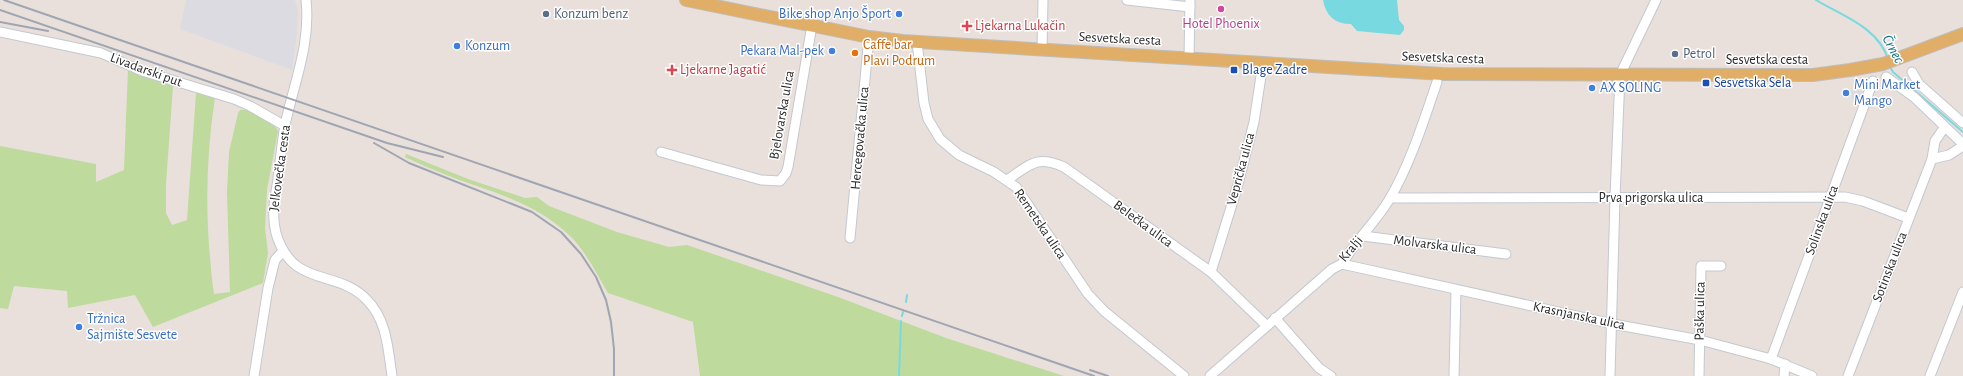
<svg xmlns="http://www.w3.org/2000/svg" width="1963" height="376" font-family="'Alegreya Sans',sans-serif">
	<rect width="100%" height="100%" fill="#e9e0db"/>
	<!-- industrial -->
	<g fill="#dcdbe2">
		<path d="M186,0H295L298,9L297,34L292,70L180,29Z"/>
		<path d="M1850,90L1865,91L1861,103L1853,101Z"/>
	</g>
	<!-- green -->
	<g fill="#beda9d">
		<path d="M128,69L173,86L166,184V213L172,225L187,220L196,93L215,97C207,150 205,203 210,257C211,269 212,282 214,294L230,292L227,192L229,152L238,113L240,110C253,108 272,119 278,131L267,190L265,228L268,253L263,283L153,327L135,295L68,308L67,291L14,286L8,309L0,308V146L96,164V182L124,170Z"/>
		<path d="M406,154L468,179L525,198L537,197L549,206L617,232L669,247L687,245L838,297L946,338L1064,376H700L693,322L608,293C596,273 586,251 569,235C532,200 489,192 444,174C431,169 418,163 405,157Z"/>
	</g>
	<!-- water -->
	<path fill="#78d9e1" d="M1323,0H1397L1399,20L1404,26V30L1400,35L1357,31L1351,24C1335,24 1326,16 1323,0Z"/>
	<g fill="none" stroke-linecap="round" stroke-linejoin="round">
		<!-- stream -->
		<g stroke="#78d9e1" stroke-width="2">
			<path d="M1816,0C1842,16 1878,27 1888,59"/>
			<path d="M1890,67L1893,72L1963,132"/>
			<path d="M906,302L907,295"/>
			<path d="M902,316L903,312"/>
			<path d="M899,376L901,321"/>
		</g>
		<!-- minor casing -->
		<g stroke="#c3c8d1" stroke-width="11">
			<g id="minor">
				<path d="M306,0C311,43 294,83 285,125C282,143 280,161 278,179C275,198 271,214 276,233C292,289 337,268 367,300C387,320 388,349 392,376"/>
				<path d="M1127,0L1190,7"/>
				<path d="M0,32L101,53L142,71L234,99L250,106L285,126"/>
				<path d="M917,42L924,103L928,119L940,139L959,155L994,172L1016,187L1088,294L1104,311L1184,376"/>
				<path d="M1042,50L1043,0"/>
				<path d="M1189,58L1190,0"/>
				<path d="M1912,72L1919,84L1963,123"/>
				<path d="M1886,77L1914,97L1963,144"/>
				<path d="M661,152L761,180L780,181L786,173L788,167L812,25"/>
				<path d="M1932,159L1949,155L1963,146"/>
				<path d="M1007,180C1031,164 1036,155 1064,167L1211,272L1267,326"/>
				<path d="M1390,198L1845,197L1863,201L1908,218"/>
				<path d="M1363,236L1506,254"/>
				<path d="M850,238L869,37"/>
				<path d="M1342,264C1355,241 1375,223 1389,200C1410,165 1424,120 1437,82"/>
				<path d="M1211,272L1237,188L1254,122L1263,63"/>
				<path d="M1275,318L1319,368L1331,376"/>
				<path d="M1771,359L1873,81"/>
				<path d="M254,376L268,288L275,260L283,251"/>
				<path d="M1210,376L1332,269L1342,264L1613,324L1700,340L1771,359L1812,376"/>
				<path d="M1454,376L1456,290"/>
				<path d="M1610,376L1615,198L1620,75L1656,0"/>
				<path d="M1699,376L1701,266H1721"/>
				<path d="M1784,376L1785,364"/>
				<path d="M1848,376L1932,159L1935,141L1944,128"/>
				<path d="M1930,376L1963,292"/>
			</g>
		</g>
		<!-- major casing -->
		<g stroke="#bebebe" stroke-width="14">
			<path id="major" d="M686,0L869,37L903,41L1443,74L1813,75L1850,70L1883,64L1963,34"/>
		</g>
		<!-- minor -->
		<use href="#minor" stroke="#fff" stroke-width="9"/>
		<!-- major -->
		<use href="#major" stroke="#e1ae68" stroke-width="12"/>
		<!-- rail -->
		<g stroke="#9fa5b1" stroke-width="2">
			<path d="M4,0L1094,376"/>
			<path d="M0,10L387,143L443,157"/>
			<path d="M0,22L48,31"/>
			<path d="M374,143L409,163L532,212L561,232L581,254L596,277L606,300L611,322L614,349V376"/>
			<path d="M1090,370L1108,376"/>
		</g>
	</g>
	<!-- markers -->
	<circle fill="#d1479c" stroke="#fff" stroke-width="1.5" cx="1221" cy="9" r="4"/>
	<g fill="#5c6f8a" stroke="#fff" stroke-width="1.5">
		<circle cx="546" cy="14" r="4"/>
		<circle cx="1675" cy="54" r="4"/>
	</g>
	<g fill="#3f7fe0" stroke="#fff" stroke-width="1.5">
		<circle cx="899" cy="14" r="4"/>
		<circle cx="457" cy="46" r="4"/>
		<circle cx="832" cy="51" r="4"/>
		<circle cx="1592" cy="88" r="4"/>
		<circle cx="1846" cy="93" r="4"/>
		<circle cx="79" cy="327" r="4"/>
	</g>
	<g fill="#e0444e" stroke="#fff" stroke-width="1.5">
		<path d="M965 20h4v4h4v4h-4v4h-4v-4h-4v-4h4z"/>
		<path d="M670 64h4v4h4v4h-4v4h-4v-4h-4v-4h4z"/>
	</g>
	<circle fill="#e8710a" stroke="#fff" stroke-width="1.5" cx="855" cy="53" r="4"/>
	<g fill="#1a4fb4" stroke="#fff" stroke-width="1.5">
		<rect x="1230" y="66" width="8" height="8" rx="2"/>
		<rect x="1702" y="79" width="8" height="8" rx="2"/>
	</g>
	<g text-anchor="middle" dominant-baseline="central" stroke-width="3" stroke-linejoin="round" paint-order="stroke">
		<!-- service labels -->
		<g font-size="14" fill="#4e5e75" stroke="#fff" text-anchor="start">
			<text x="554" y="14">Konzum benz</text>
			<text x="1683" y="54">Petrol</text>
		</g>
		<!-- shop labels -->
		<g font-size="14" fill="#366cbe" stroke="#fff" text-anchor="start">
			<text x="891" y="14" text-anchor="end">Bike shop Anjo Šport</text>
			<text x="465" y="46">Konzum</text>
			<text x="824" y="51" text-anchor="end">Pekara Mal-pek</text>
			<text x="1854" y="85">Mini Market<tspan x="1854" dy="16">Mango</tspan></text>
			<text x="1600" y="88">AX SOLING</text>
			<text x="87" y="319">Tržnica<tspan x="87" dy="16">Sajmište Sesvete</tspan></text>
		</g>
		<!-- hotel labels -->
		<g font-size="14" fill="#b23c85" stroke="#fff">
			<text x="1221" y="24">Hotel Phoenix</text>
		</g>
		<!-- health labels -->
		<g font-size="14" fill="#be3a42" stroke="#fff" text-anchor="start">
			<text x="975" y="26">Ljekarna Lukačin</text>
			<text x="680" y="70">Ljekarne Jagatić</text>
		</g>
		<!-- street labels -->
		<g font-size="14" fill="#282828" stroke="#fff">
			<text transform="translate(1120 39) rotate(3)">Sesvetska cesta</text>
			<text transform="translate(1443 58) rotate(2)">Sesvetska cesta</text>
			<text x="1767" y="60">Sesvetska cesta</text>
			<text transform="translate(146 70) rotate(20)">Livadarski put</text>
			<text transform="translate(782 115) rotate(-80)">Bjelovarska ulica</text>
			<text transform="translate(860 138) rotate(-85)">Hercegovačka ulica</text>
			<text transform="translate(280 168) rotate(-82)">Jelkovečka cesta</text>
			<text transform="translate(1241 169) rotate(-75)">Veprička ulica</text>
			<text x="1651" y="198">Prva prigorska ulica</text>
			<text transform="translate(1822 220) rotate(-70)">Solinska ulica</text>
			<text transform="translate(1040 224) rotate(56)">Remetska ulica</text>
			<text transform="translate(1143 224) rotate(36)">Belečka ulica</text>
			<text transform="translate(1435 245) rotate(7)">Molvarska ulica</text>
			<text transform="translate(1351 249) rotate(-50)">Kralji</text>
			<text transform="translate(1890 267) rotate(-69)">Sotinska ulica</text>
			<text transform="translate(1700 311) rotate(-89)">Paška ulica</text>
			<text transform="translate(1579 316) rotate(12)">Krasnjanska ulica</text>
		</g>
		<!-- food labels -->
		<g font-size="14" fill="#c56008" stroke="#fff" text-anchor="start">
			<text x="863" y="45">Caffe bar<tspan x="863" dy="16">Plavi Podrum</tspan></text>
		</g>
		<!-- transit labels -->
		<g font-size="14" fill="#164399" stroke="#fff" text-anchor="start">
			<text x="1242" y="70">Blage Zadre</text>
			<text x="1714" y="83">Sesvetska Sela</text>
		</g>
		<!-- water labels -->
		<g font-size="15" font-style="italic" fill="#1b7889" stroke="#fff">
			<text transform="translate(1893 49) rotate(62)">Črnec</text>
		</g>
	</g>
</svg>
